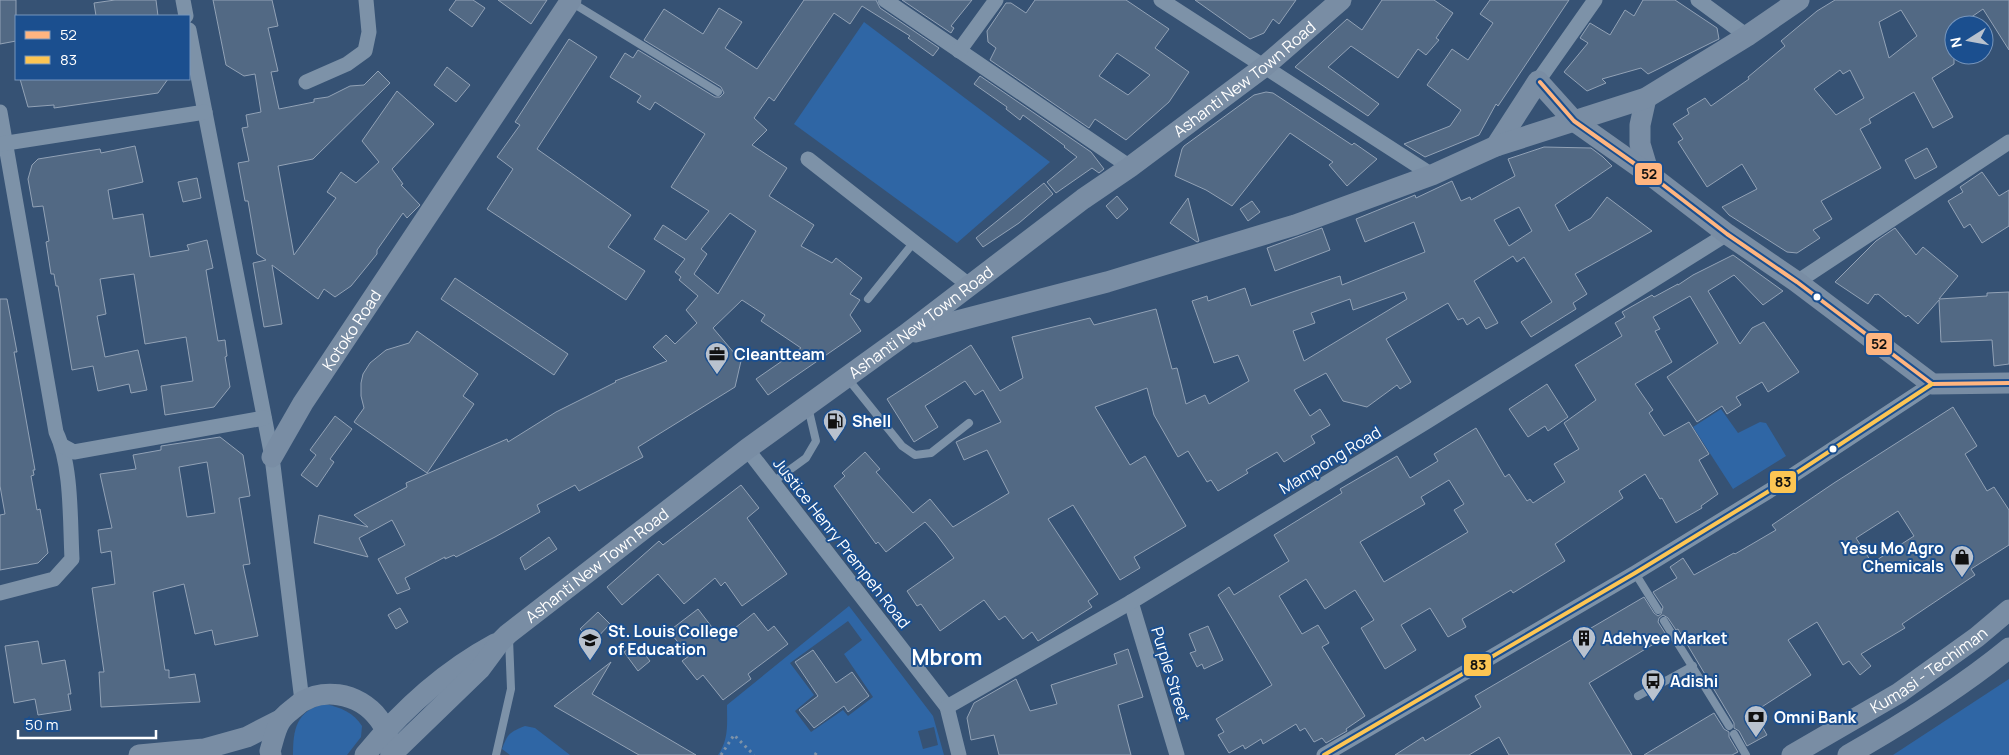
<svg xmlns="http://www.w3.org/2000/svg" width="2009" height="755" font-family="Manrope,sans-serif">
	<rect width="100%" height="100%" fill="#365274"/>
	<!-- green -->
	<g fill="#2f66a5" fill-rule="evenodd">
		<path d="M864,22L1050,162L957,243L794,124Z"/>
		<path d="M1721,409L1738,433L1760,422L1766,423L1786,456L1733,489L1693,427Z"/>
		<path d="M849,606L933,716L944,755H718C729,739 727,724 727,705ZM848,621L862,640L844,654L873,697L848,716L843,710L811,732L795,711L814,695L790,663ZM934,727L938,745L923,749L918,731Z"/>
		<path d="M2009,679V755H1893L1896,753Z"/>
		<path d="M325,704C340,707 354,713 362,726L361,737L347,755H293C293,730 296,710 325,704Z"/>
		<path d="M525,726L535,728L570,755H510L502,749C508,733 510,732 525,726Z"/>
	</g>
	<!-- building -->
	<g fill="#526984" stroke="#92a2b6" fill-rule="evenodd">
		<path d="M0,0H16V41L0,44Z"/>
		<path d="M115,0H156L158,16H96L94,3Z"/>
		<path d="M213,0H272L278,26L268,28L278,71L271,72L279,109L314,102V99L328,97L350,86L364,85L378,71L390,83L313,159L278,166L294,255L336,198L327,192L341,172L356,183L379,162L362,141L397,91L434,124L392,169L403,184L401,185L420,205L407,218L403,213L377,250V254L351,286L335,297L324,289L318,299L272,265L282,324L264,327L253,263L266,260L257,254L248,201H245L238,163L249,161L242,128L248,127L246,115L261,112L255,74L244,76L226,65Z"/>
		<path d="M456,0H473L485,8L472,27L449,10Z"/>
		<path d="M498,0H547L531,24Z"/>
		<path d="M804,0H876L880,8L939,48L933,56L908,38L910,36L862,6L850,24L834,13L774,101L769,97L754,118L767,130L752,145L787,168L769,196L814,225L801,246L832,263L836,258L862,278L850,294L860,300L850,315L861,331L768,395L756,379L801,348L761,321L765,315L742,300L713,328L741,361L735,387L638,447L643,457L579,491L575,485L537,505L540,512L495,537L456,557L454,555L445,559V557L405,578L410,589L397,594L378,559L405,545L392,520L359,538L368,557L314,543L319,515L368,527L354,515L407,487L406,483L507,439L508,442L556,412L616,382L615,381L667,361L653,347L666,335L675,344L697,323L686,310L698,296L679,280L681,277L675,272L685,259L654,239L663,225L686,240L709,211L671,187L705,134L655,102L650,110L637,102L641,96L610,77L625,53L633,58L638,50L715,97H720L724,93L721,87L644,40L664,9L703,34L719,8L742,22L725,48L757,69ZM730,213L756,231L718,294L694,274L707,254L701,249Z"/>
		<path d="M902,0H972L951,26L954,28L951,33Z"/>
		<path d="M1035,0H1126L1169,29L1155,48L1189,72L1169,102L1126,140L1095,119L1089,128L990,60L996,48L988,42L987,31L1006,3H1011L1026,13ZM1117,53L1150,75L1128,95L1099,76Z"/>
		<path d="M1195,0H1296L1279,24L1273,19L1264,33L1250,39Z"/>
		<path d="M1382,0H1434L1453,13L1436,38L1439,40L1426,55L1418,49L1398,78L1351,46L1328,67L1379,104L1368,116L1295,67L1347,19L1362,30Z"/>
		<path d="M1490,0H1569L1498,106L1496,104L1479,135L1425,157L1404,144L1450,126L1461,110L1427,85L1452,49L1468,60L1493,23L1480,14Z"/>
		<path d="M1643,0H1675L1717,28L1719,39L1648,74L1641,68L1602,79L1606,83L1587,91L1564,72L1588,43L1580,38L1590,23L1610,35L1625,10L1634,16Z"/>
		<path d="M1835,0H2009V50L1983,9L1960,25H1954V64L1932,78L1953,117L1933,128L1914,92L1869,119L1871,123L1860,129L1881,168L1821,201L1832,219L1813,230L1820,238L1797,253L1787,252L1729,215L1722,207L1757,189L1742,164L1707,187L1678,142L1683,139L1673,124L1689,114L1687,109L1705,98L1711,106L1749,79L1748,77L1785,46L1781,41L1817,11ZM1901,10L1917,36L1889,58L1879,22ZM1840,70L1843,74L1850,70L1864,98L1836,115L1814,89Z"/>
		<path d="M569,39L597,57L537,149L631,215L608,247L645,271L626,300L487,209L513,169L497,157L520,125L515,122Z"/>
		<path d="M447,67L470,85L456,102L434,85Z"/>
		<path d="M980,76L1091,152L1104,169L1099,173L1092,168L1056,193L1047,182L1077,157L1064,147L1065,146L1023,115L1020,120L1006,109L1007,107L974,84Z"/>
		<path d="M20,79H168L158,93L54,108V105L28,107Z"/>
		<path d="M1266,92L1273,93L1352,145L1354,143L1377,159L1347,186L1329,165L1333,162L1290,133L1232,206L1206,190L1175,176L1182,149L1184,146L1254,95Z"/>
		<path d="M135,146L143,182L108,190L113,219L143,214L150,257L189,250L187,245L207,240L213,268L206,270L218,341L225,340L227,356L225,357L230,387L214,407L165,415L161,386L193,381L186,337L145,344L134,274L100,279L106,314L97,316L105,357L138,350L147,390L131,393L129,384L98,391L93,366L72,370L58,286H56L54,274H51L46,242L49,241L43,206L33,207L28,179L32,165L38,159L100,149L101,153Z"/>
		<path d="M1544,147L1591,148L1603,157L1612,166L1555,205L1569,231L1591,218L1607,197L1652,231L1575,274L1587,294L1573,303L1576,309L1531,337L1521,322L1552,302L1524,257L1517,262L1513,256L1474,281L1498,323L1486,329L1479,317L1467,325L1463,318L1458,320L1448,303L1386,339L1411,382L1400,389L1397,385L1367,407L1343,401L1326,373L1294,390L1310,416L1320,409L1330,425L1311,436L1315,443L1284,462L1277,452L1246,470L1248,473L1218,491L1211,480L1207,482L1188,451L1178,457L1154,415L1147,388L1095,407L1130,465L1145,456L1186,526L1134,557L1140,568L1120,580L1073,505L1048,519L1098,594L1088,601L1092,607L1038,641L1032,632L1023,639L1005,616L999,620L984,600L940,631L921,604L917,606L907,591L954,558L936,534L925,522L886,552L878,542L876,544L834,486L845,476L842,473L865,452L880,469L876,472L913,513L930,499L953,527L1009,493L987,450L964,460L956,442L1001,422L983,390L975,395L965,381L925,406L938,427L914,442L887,399L971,345L1000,391L1023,378L1012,337L1090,318L1094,325L1156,309L1172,369L1177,368L1186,404L1205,395L1209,404L1249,381L1238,355L1214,363L1192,301L1207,296L1208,301L1245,288L1251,306L1340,276L1342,285L1425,252L1414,222L1365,242L1356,219L1415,195L1416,198L1452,181L1461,201L1470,197L1471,200L1515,176L1508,159ZM1519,207L1532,231L1509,246L1494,220ZM1404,292L1407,299L1304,361L1293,331L1315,323L1311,313L1350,299L1353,310Z"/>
		<path d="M1927,148L1937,167L1915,179L1905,160Z"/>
		<path d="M1982,172L1999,196L2009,190V226L1982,243L1970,224L1964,228L1948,201L1963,192L1960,187Z"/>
		<path d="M197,178L201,198L183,202L178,182Z"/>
		<path d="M1044,183L1053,194L1019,223L983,247L976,238Z"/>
		<path d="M1117,196L1128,209L1117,219L1106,206Z"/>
		<path d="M1188,198L1199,241L1197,242L1170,223Z"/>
		<path d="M1252,201L1260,212L1248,221L1240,209Z"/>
		<path d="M1322,228L1330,250L1275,271L1267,248Z"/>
		<path d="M1895,228L1916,255L1923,247L1958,276L1939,299L1987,296V293L2009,292V364L1994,366L1992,340L1941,342L1939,300L1918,324L1908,315L1906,317L1878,294L1876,295L1875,294L1868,304L1835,282L1876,241Z"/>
		<path d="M1733,255L1783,291L1763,305L1734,275L1708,291L1740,344L1752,328L1764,322L1799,372L1768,392L1762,382L1736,397L1741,405L1727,414L1722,406L1697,422L1667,377L1718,343L1690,296L1653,317L1660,329L1655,331L1672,362L1635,384L1653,410L1649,413L1664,436L1689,422L1709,454L1699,460L1718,494L1701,506L1702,508L1676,523L1662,498L1660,499L1645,474L1619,491L1623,498L1555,544L1565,561L1513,593L1511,590L1462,619L1466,627L1448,637L1430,608L1401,625L1416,650L1385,669L1361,628L1374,620L1355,590L1325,609L1306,579L1279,596L1302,634L1318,625L1329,643L1322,647L1365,716L1346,729L1347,731L1326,743L1322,738L1314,742L1305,728L1300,731L1296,724L1263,744L1261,739L1245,749L1243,745L1229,753L1218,735L1224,732L1216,719L1272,685L1218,595L1229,587L1234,595L1289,561L1274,535L1342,493L1340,489L1397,456L1410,478L1438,461L1434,454L1476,428L1505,477L1509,474L1527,501L1530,499L1533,503L1565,482L1554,464L1579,449L1564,423L1596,400L1575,365L1622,336L1615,323L1625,317L1622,312L1652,295L1654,297L1678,284V285L1693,275ZM1449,480L1464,504L1454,510L1468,532L1384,582L1360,542L1425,504L1421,497Z"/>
		<path d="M455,278L568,354L554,375L441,299Z"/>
		<path d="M0,299H7L17,352H14L35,470H33L34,475L31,476L37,510L40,509L48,553L38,563L0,570V515L5,514L0,486Z"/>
		<path d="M417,331L478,374L463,396L474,404L427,473L354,422L364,408L361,396V383L363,374L370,363L386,350L409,343Z"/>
		<path d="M1547,384L1568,417L1548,431L1545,426L1528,437L1509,409Z"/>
		<path d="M1953,407L1977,446L1965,454L1987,491L1994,487L2009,510V545L1971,569L1975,575L1902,624L1905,628L1861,654L1871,666L1860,675L1849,661L1843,665L1817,622L1788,640L1811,675L1754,712L1767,735L1747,746L1739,731L1734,728V723L1678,629L1676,630L1668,618L1663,615L1659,618L1658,622L1667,636L1589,683L1632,755H1509L1499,737L1469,755H1395L1423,737L1425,741L1481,707L1475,696L1644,597L1654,613L1658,616L1661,614L1663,607L1653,592L1677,578L1670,567L1683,558L1694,575L1734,553L1735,554L1776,530L1772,525L1834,483ZM1898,511L1914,536L1872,563L1856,538Z"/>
		<path d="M335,416L352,429L330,459L334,462L317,487L301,475L316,455L310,450Z"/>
		<path d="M220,437L243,455L250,496L239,498L250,564L243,565L258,636L215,645L212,630L195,634L184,584L153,592L165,670H169V678L195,674L200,702L101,707L99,672H104L92,588L115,584L111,551L101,553L98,530L112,528L100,474L136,469L133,455L161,450V446ZM207,462L215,513L187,517L179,467Z"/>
		<path d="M741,485L759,508L747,518L787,574L742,606L725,582L721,586L715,578L684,604L658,574L622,605L607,587L659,541L663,545Z"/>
		<path d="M549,537L557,549L525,570L520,558Z"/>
		<path d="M400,608L408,622L396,629L388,615Z"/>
		<path d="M698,609L721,639L754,613L768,631L774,626L788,644L748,674L751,679L723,700L703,675L697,680L682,661L689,656L669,631Z"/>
		<path d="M598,612L610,624L593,642L580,629Z"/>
		<path d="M1208,626L1223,660L1204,669L1202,664L1197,667L1190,653L1196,651L1189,634Z"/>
		<path d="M38,641L42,664L65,660L71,694H68L71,710L38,715L35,699L14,703L5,646Z"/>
		<path d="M636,643L650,661L638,671L624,652Z"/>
		<path d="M1128,649L1143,697L1118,705L1131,755H999L994,735L971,740L967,718L974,703L1016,679L1030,711L1057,704L1051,685L1117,664L1114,654Z"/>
		<path d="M813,650L836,683L852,672L869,696L848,712L844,706L814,728L799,710L818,696L795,662Z"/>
		<path d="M611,662L592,694L696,755H639L554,706Z"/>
		<path d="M1714,713L1724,729L1729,732V737L1738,752L1732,755H1644Z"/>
	</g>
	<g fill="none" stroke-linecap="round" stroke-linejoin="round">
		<!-- path -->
		<g stroke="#7d92a8" stroke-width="3" stroke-dasharray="2.5 4" stroke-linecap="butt">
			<path d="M721,755L734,735L754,755"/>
			<path d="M815,755L818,750"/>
		</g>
		<!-- lane -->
		<g stroke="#7d92a8" stroke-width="8">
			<path d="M571,2L718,92"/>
			<path d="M868,299L914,242"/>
			<path d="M848,379L902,446L915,455L931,453L969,423"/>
			<path d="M773,482L806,458L816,441L808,407"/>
			<path d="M1635,573L1658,610"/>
			<path d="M1664,621L1729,726"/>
			<path d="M1638,696L1693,666"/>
			<path d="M1734,734L1746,755"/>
			<path d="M496,755L511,689L509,639"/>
		</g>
		<!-- street -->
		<g stroke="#7d92a8" stroke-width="15">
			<path d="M183,0L186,16"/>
			<path d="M885,0L1130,167"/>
			<path d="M1161,0L1432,175"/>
			<path d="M1698,0L1747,36"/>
			<path d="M189,30L272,457L302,701"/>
			<path d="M959,51L996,0"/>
			<path d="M1538,81L1595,0"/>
			<path d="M306,82L347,64L365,51L369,32L366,0"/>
			<path d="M0,112L56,432C72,465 70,522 72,559L54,579L0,593"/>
			<path d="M0,144L205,112"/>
			<path d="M808,159L970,286"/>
			<path d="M1797,282L2009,142"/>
			<path d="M63,446L74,452L264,418"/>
			<path d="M747,449L947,707L959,755"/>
			<path d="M1131,602L1177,755"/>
			<path d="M947,707L1131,602L1426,422L1727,234"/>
			<path d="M1324,755L1635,573L1769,491L1932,384"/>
		</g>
		<!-- secondary -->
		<g stroke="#798da4" stroke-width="21">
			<path d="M1646,98L1640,125V144L1649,174"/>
			<path d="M1496,146L1538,81L1574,121L1649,174L1727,234L1797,282L1932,384L2009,383"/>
			<path d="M915,332L1107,282L1295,225L1432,175L1496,146L1646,98L1747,36L1799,0"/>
			<path id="s1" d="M272,457L303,403L571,0"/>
			<path d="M139,755L204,749L247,737L280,720"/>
			<path d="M271,755L270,751C273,742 275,730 280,722C283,716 289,712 294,708C319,685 359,692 379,719C387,729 390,742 391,755"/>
			<path d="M365,755C401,711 445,671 495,644"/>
			<path id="s2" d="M391,755L480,669L500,642L508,634L747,449L905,335L1083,199L1130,167L1265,66L1341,0"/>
			<path id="s3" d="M1792,755L1899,693L1977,637L2009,610"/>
			<path d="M1848,755C1904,723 1959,689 2009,648"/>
		</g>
		<!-- bus-1 casing -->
		<g stroke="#1b4f8f" stroke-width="8">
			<path id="bus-1" d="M1540,82L1574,121L1649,174L1727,234L1797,282L1932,384L2009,383"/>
		</g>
		<!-- bus-2 casing -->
		<g stroke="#1b4f8f" stroke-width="8">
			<path id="bus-2" d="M1324,755L1635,573L1769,491L1932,384"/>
		</g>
		<!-- bus-1 -->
		<use href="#bus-1" stroke="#ffb580" stroke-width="4"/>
		<!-- bus-2 -->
		<use href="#bus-2" stroke="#fcc553" stroke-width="4"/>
	</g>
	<!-- icons -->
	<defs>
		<g id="office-pin" transform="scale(1.25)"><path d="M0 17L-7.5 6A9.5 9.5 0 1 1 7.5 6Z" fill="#b9c2ce" stroke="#1b4f8f"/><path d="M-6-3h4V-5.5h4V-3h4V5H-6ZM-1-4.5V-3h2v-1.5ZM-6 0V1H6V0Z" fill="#111"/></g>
		<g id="fuel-pin" transform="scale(1.25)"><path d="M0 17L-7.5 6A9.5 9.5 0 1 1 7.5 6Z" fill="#b9c2ce" stroke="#1b4f8f"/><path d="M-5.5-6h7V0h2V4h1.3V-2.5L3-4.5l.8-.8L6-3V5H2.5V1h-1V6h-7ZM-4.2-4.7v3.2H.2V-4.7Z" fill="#111"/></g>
		<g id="shop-pin" transform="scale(1.25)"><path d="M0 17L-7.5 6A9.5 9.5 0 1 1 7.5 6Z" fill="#b9c2ce" stroke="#1b4f8f"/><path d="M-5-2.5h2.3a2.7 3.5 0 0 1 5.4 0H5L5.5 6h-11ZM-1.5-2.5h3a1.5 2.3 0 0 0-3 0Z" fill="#111"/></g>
		<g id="building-pin" transform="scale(1.25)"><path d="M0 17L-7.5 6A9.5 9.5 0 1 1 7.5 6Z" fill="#b9c2ce" stroke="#1b4f8f"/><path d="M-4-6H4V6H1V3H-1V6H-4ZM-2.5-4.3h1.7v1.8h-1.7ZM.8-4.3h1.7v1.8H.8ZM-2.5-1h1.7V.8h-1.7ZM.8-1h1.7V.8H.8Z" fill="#111"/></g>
		<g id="university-pin" transform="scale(1.25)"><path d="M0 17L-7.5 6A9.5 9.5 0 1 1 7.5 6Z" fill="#b9c2ce" stroke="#1b4f8f"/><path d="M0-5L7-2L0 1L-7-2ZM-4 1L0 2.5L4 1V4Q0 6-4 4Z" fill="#111"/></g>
		<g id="bus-pin" transform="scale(1.25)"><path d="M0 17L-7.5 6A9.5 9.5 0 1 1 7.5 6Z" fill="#b9c2ce" stroke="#1b4f8f"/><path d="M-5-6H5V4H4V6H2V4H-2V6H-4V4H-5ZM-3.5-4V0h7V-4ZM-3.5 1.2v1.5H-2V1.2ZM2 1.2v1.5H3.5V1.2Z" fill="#111"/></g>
		<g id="bank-pin" transform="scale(1.25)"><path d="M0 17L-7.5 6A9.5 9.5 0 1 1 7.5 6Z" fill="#b9c2ce" stroke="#1b4f8f"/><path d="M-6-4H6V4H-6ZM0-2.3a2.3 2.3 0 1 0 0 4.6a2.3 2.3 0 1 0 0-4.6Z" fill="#111"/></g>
	</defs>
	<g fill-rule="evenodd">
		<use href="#office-pin" x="717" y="354"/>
		<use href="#fuel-pin" x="835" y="421"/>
		<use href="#shop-pin" x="1962" y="557"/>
		<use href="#building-pin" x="1584" y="638"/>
		<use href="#university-pin" x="590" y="640"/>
		<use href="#bus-pin" x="1653" y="681"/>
		<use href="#bank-pin" x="1756" y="717"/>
	</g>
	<!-- markers -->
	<g fill="#fff" stroke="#1b4f8f" stroke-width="2">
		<circle cx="1817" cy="297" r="4.5"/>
		<circle cx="1833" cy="449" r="4.5"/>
	</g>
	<g text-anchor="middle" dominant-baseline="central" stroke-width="4" stroke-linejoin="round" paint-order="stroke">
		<!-- street labels -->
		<g font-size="16" fill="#fff" stroke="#1b4f8f">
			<text stroke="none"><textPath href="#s2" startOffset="1091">Ashanti New Town Road</textPath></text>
			<text stroke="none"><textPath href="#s2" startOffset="686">Ashanti New Town Road</textPath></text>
			<text stroke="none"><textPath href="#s1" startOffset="150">Kotoko Road</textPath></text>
			<text transform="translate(1330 460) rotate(-31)">Mampong Road</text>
			<text transform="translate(842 543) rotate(52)">Justice Henry Prempeh Road</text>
			<text stroke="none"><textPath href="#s2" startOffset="281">Ashanti New Town Road</textPath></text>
			<text stroke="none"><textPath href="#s3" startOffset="161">Kumasi - Techiman</textPath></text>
			<text transform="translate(1171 674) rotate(73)">Purple Street</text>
		</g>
		<!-- poi labels -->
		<g font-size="16" font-weight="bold" fill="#fff" stroke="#1b4f8f" text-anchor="start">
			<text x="734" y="354">Cleantteam</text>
			<text x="852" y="421">Shell</text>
			<text x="1944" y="548" text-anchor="end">Yesu Mo Agro<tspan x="1944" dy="18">Chemicals</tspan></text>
			<text x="608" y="631">St. Louis College<tspan x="608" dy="18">of Education</tspan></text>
			<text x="1602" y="638">Adehyee Market</text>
			<text x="1670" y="681">Adishi</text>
			<text x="1774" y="717">Omni Bank</text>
		</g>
		<!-- district labels -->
		<g font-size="21" font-weight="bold" fill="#fff" stroke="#1b4f8f">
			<text x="947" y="657">Mbrom</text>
		</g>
	</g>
	<g stroke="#1b4f8f" stroke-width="2">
		<rect x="1634" y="162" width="29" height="24" rx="5" fill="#ffb580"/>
		<rect x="1865" y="332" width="28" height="24" rx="5" fill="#ffb580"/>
		<rect x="1769" y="470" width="28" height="24" rx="5" fill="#fcc553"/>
		<rect x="1463" y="653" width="29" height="24" rx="5" fill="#fcc553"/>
	</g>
	<g font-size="14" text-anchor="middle" font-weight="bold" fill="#111">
		<text x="1649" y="179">52</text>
		<text x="1879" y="349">52</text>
		<text x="1783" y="487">83</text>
		<text x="1478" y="670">83</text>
	</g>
	<!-- legend -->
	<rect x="15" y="15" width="175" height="65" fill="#1b4f8f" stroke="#7695bc"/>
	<rect x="25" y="31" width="25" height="8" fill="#ffb580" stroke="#7695bc"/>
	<text x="60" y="40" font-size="15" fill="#ffffff">52</text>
	<rect x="25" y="56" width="25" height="8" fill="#fcc553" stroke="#7695bc"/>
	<text x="60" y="65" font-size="15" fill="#ffffff">83</text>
	<!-- north arrow -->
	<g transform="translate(1969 40) rotate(259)"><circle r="24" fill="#1b4f8f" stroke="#7695bc"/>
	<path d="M0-4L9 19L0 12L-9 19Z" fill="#b9c2ce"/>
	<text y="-8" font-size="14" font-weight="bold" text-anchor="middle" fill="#ffffff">N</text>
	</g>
	<!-- scale -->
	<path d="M18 730v8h138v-8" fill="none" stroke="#ffffff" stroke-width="2.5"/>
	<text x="25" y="730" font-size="15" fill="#ffffff" stroke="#1b4f8f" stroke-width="4" paint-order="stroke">50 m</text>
</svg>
